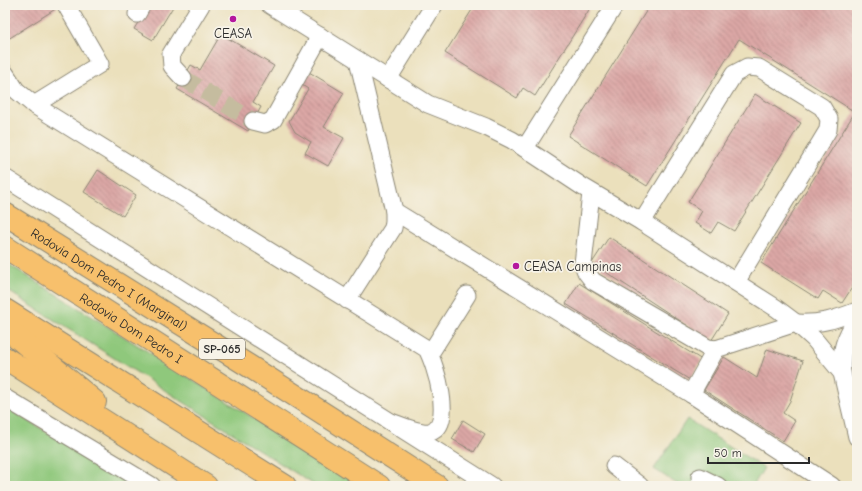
<svg xmlns="http://www.w3.org/2000/svg" width="862" height="491" font-family="'Comic Neue',sans-serif">
	<defs>
		<pattern id="building-back-hatch" width="6" height="6" patternUnits="userSpaceOnUse"><rect width="6" height="6" fill="#dca7a6"/><path d="M-1 5l2 2M0 0l6 6M5-1l2 2" fill="none" stroke="#b38887"/></pattern>
	</defs>
	<rect width="100%" height="100%" fill="#f7f3e8"/>
	<filter id="ink" filterUnits="userSpaceOnUse"><feTurbulence type="fractalNoise" baseFrequency=".025" numOctaves="2"/><feDisplacementMap in="SourceGraphic" scale="8" xChannelSelector="R" yChannelSelector="G"/><feConvolveMatrix kernelMatrix="1 2 1 2 8 2 1 2 1" color-interpolation-filters="sRGB"/></filter>
	<filter id="wash" filterUnits="userSpaceOnUse"><feTurbulence type="fractalNoise" baseFrequency=".012" numOctaves="4" result="noise"/><feDisplacementMap in="SourceGraphic" scale="16" xChannelSelector="R" yChannelSelector="G"/><feGaussianBlur stdDeviation="0.9" result="paint"/><feColorMatrix in="noise" values="0 0 0 0 0 0 0 0 0 0 0 0 0 0 0 0 0 1.4 0 .05"/><feComposite in="paint" operator="in"/></filter>
	<g filter="url(#wash)">
		<rect width="100%" height="100%" fill="#ebe0bc"/>
		<!-- green -->
		<g fill="#8fc87b" stroke="#5d7a53">
			<path d="M5,262L362,486H316L5,289Z"/>
			<path d="M5,407L138,486H5Z"/>
			<path d="M687,419L764,468L753,486H680L654,469Z"/>
		</g>
		<g id="blocks">
			<!-- building -->
			<g fill="url(#building-back-hatch)">
				<path d="M5,5H55L57,8L5,41Z"/>
				<path d="M149,5H174L153,40L134,29Z"/>
				<path d="M475,5H592L535,96L523,88L517,98L445,53Z"/>
				<path d="M650,5H854L857,7V280L842,303L823,291L818,299L761,263L855,112L739,39L647,186L568,136Z"/>
				<path d="M221,34L274,66L253,102L261,107L248,131L177,89L191,65L200,70Z"/>
				<path d="M309,72L344,93L324,127L344,138L328,166L305,153L311,142L295,132L289,121L308,89L302,85Z"/>
				<path d="M755,94L801,123L734,231L718,222L711,233L695,223L702,211L688,202Z"/>
				<path d="M98,170L136,195L123,216L84,192Z"/>
				<path d="M609,237L728,314L711,341L592,263Z"/>
				<path d="M579,283L702,360L690,380L566,304Z"/>
				<path d="M767,349L803,361L790,401L783,413L795,421L783,441L704,390L724,357L757,378Z"/>
				<path d="M463,420L485,434L474,452L452,439Z"/>
			</g>
		</g>
	</g>
	<g filter="url(#ink)">
		<use href="#blocks" fill-opacity="0" stroke="#8b8674" stroke-width="1"/>
		<g fill="none" stroke-linecap="round" stroke-linejoin="round">
			<!-- minor-tunnel -->
			<path stroke="#c5bc9f" stroke-width="17" stroke-dasharray="17 8" stroke-linecap="butt" d="M183,78L253,121"/>
			<!-- minor casing -->
			<g stroke="#8b8674" stroke-width="19">
				<g id="minor">
					<path d="M270,5L428,104L486,127L512,140L583,187L642,222L776,308L796,323L814,339L842,373L857,437"/>
					<path d="M137,14L142,5"/>
					<path d="M5,73L16,90L34,105L427,349C435,364 455,425 430,432C420,434 400,425 391,422"/>
					<path d="M183,78L172,66L171,54L201,5"/>
					<path d="M388,79L434,5"/>
					<path d="M34,105L100,64L66,5"/>
					<path d="M253,121L265,124L273,120L320,36"/>
					<path d="M525,148L615,5"/>
					<path d="M5,178L492,486"/>
					<path d="M591,193L583,264L586,272L593,281L708,348L716,349L796,323C821,324 834,320 857,311"/>
					<path d="M394,211L691,394L832,486"/>
					<path d="M642,222L734,74L747,67L759,68L822,107L829,119L828,130L736,282"/>
					<path d="M347,300L393,228L394,221V211L358,60"/>
					<path d="M431,352L467,295"/>
					<path d="M842,373C840,351 845,337 857,319"/>
					<path d="M691,394L716,349"/>
					<path d="M5,398L152,486"/>
					<path d="M614,466L640,486"/>
					<path d="M700,477L718,486"/>
				</g>
			</g>
			<!-- highway casing -->
			<g stroke="#8b8674" stroke-width="24">
				<g id="highway">
					<path id="s1" d="M5,214L249,366L437,486"/>
					<path id="s2" d="M5,247L379,486"/>
					<path d="M5,310L285,486"/>
					<path d="M5,327L95,402"/>
					<path d="M5,358L206,486"/>
				</g>
			</g>
			<!-- minor -->
			<use href="#minor" stroke="#fff" stroke-width="17"/>
			<!-- highway -->
			<use href="#highway" stroke="#f7c06c" stroke-width="22"/>
		</g>
	</g>
	<!-- markers -->
	<g fill="#b5179e" stroke="#f7f3e8" stroke-width="1.5">
		<circle cx="233" cy="19" r="4"/>
		<circle cx="516" cy="266" r="4"/>
	</g>
	<g text-anchor="middle" dominant-baseline="central" stroke-width="3.5" stroke-linejoin="round" paint-order="stroke">
		<!-- shield labels -->
		<rect fill="#f7f3e8" stroke="#686764" stroke-width="1" x="199" y="339" width="46" height="20" rx="3"/>
		<g font-size="12" font-weight="bold" fill="#2b2b2b">
			<text x="222" y="349">SP-065</text>
		</g>
		<!-- poi labels -->
		<g font-size="13" fill="#2b2b2b" stroke="#f7f3e8">
			<text x="233" y="33">CEASA</text>
			<text x="524" y="266" text-anchor="start">CEASA Campinas</text>
		</g>
		<!-- street labels -->
		<g font-size="13" fill="#2b2b2b" stroke="#f7f3e8">
			<text stroke="none"><textPath href="#s1" startOffset="123">Rodovia Dom Pedro I (Marginal)</textPath></text>
			<text stroke="none"><textPath href="#s2" startOffset="150">Rodovia Dom Pedro I</textPath></text>
		</g>
	</g>
	<!-- margin -->
	<rect width="862" height="491" fill="none" stroke="#f7f3e8" stroke-width="20"/>
	<!-- scale -->
	<path d="M708 457v6h101v-6" fill="none" stroke="#2b2b2b" stroke-width="2"/>
	<text x="714" y="457" font-size="12" fill="#2b2b2b" stroke="#f7f3e8" stroke-width="3" paint-order="stroke">50 m</text>
</svg>
